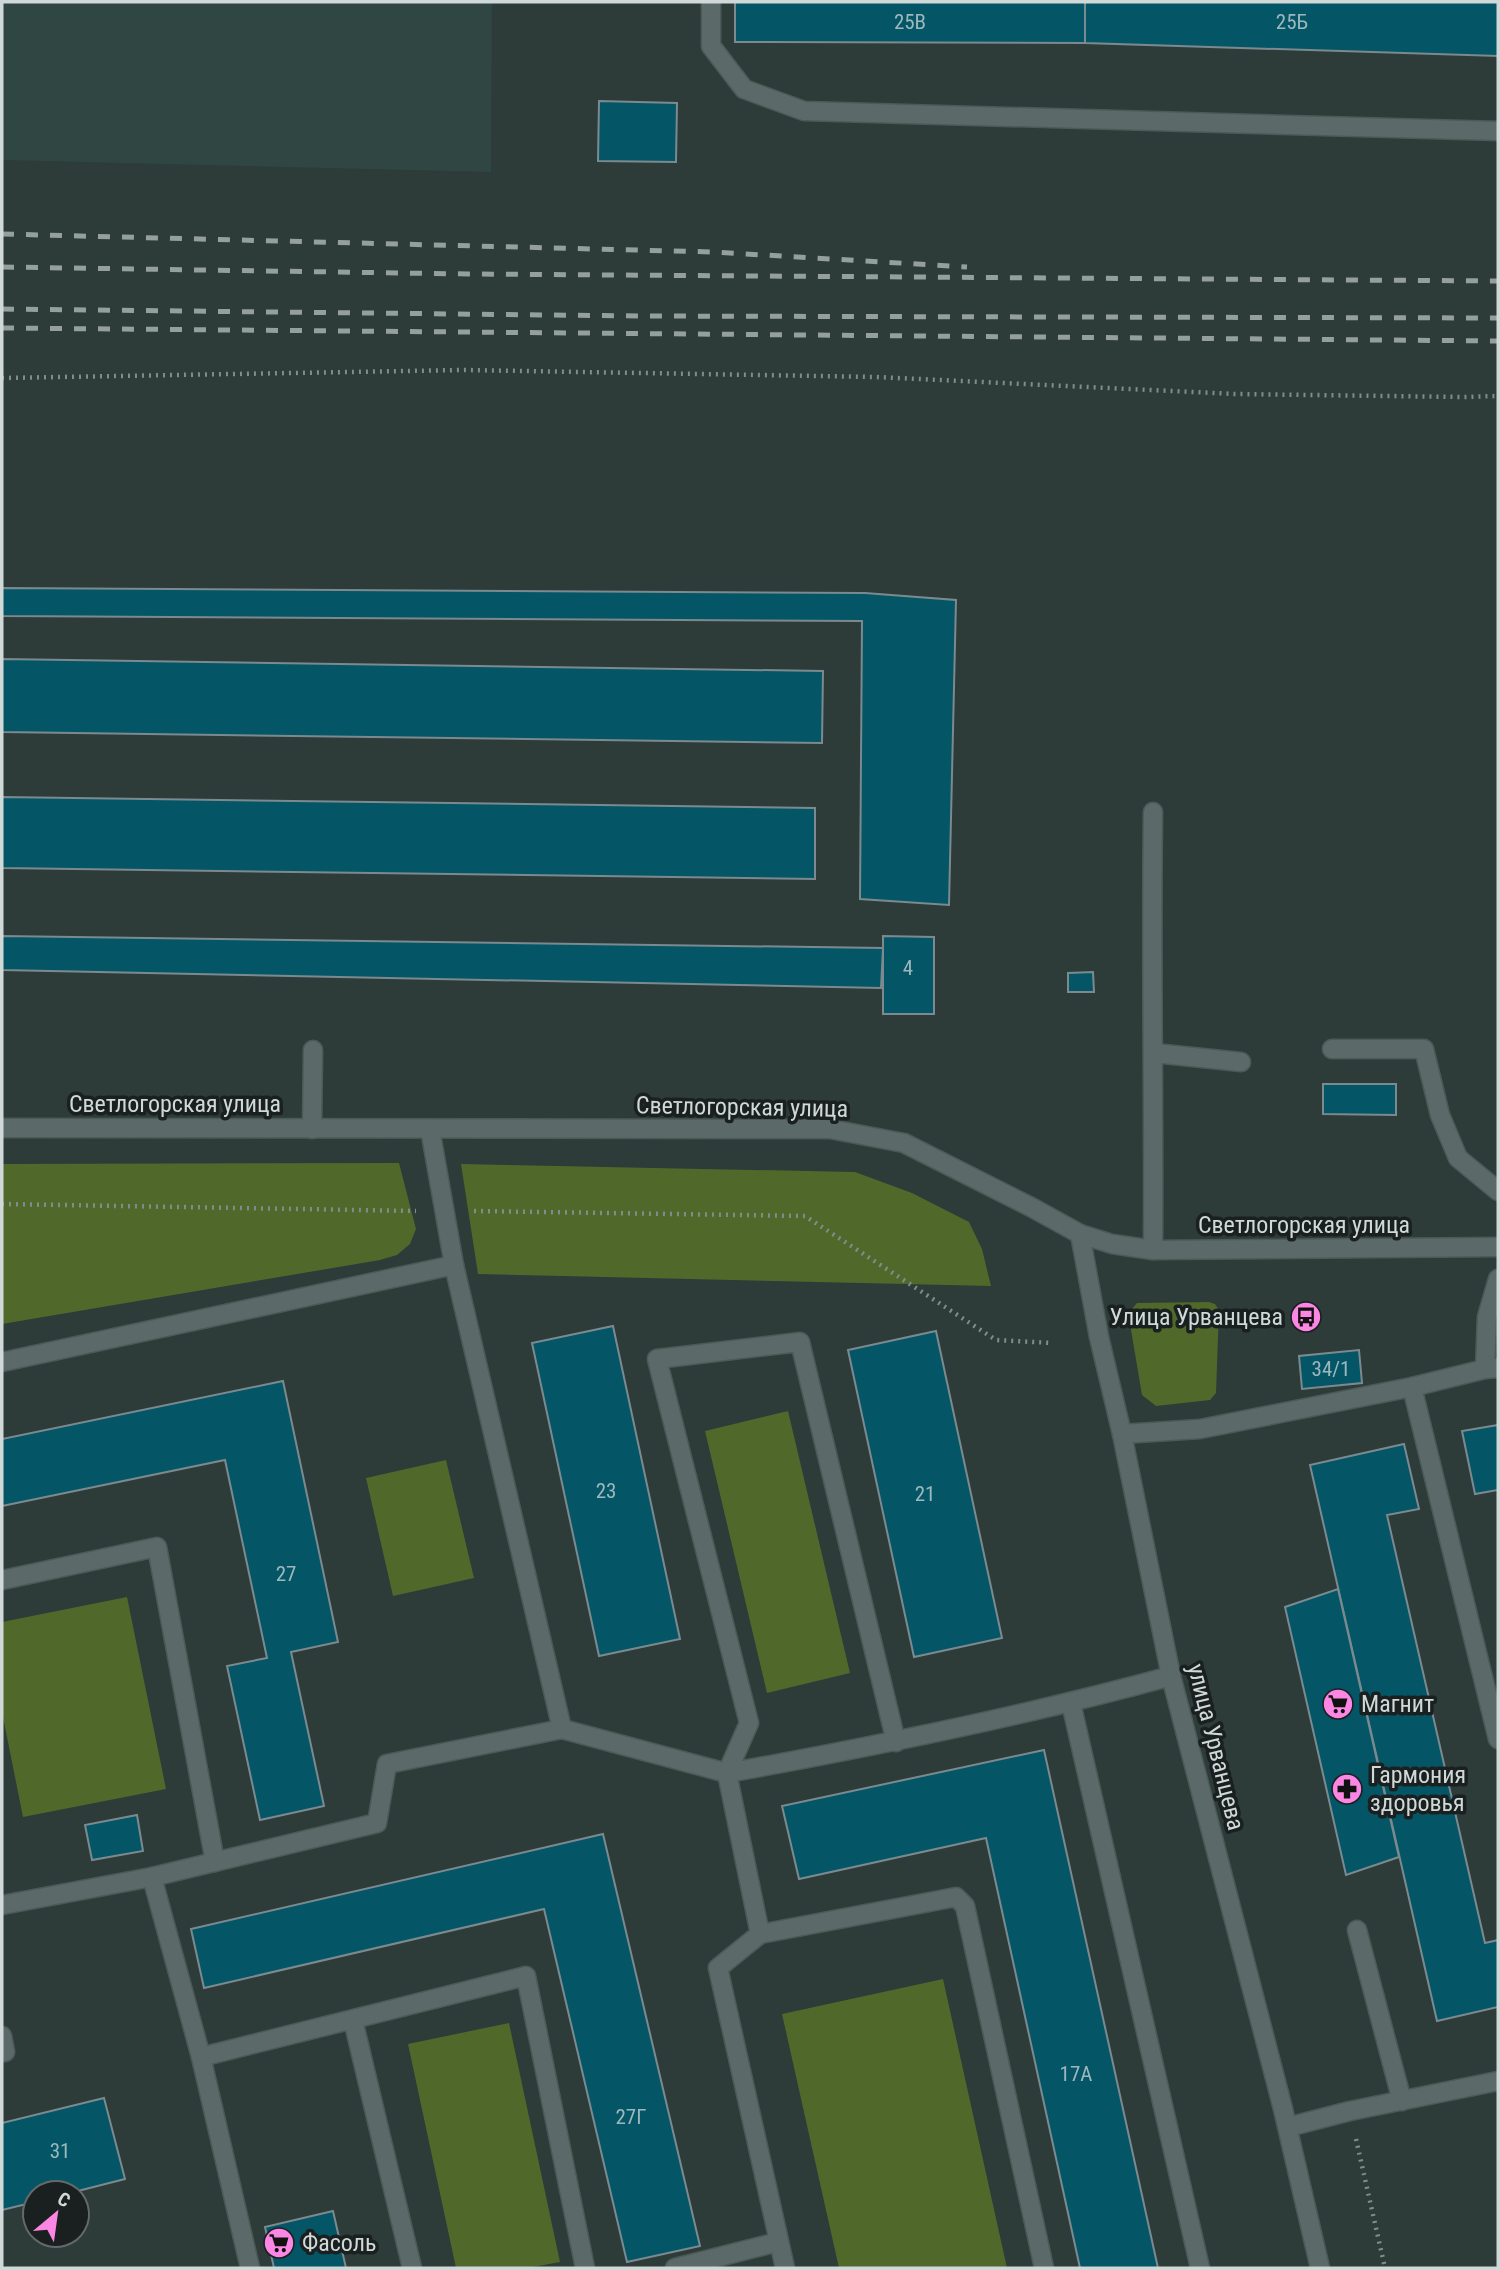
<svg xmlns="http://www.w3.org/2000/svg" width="1500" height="2270" font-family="'Roboto Condensed',sans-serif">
	<rect width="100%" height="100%" fill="#2d3b39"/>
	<!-- built -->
	<path fill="#2f4643" d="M2,2H492L491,172L2,160Z"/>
	<!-- green -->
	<g fill="#51682b">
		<path d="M399,1163L416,1229L410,1244L397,1255L380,1260L2,1324V1164Z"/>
		<path d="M461,1164L855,1172L912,1193L969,1222L982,1249L991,1286L478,1274Z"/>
		<path d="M1209,1302L1215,1304L1219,1310L1216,1393L1210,1400L1156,1406L1142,1395L1129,1318L1132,1309L1137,1303Z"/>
		<path d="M788,1411L850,1673L767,1693L705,1431Z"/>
		<path d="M446,1460L474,1578L393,1596L366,1478Z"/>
		<path d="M127,1597L166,1789L23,1817L2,1712V1622Z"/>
		<path d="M943,1979L1007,2268H839L782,2014Z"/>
		<path d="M509,2023L560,2262L528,2268H456L408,2044Z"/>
	</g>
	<!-- building -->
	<g fill="#045667" stroke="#7b8a8f" stroke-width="2">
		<path d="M735,2H1085V43L735,42Z"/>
		<path d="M1085,2H1498V56L1085,43Z"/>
		<path d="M599,101L677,103L676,162L598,161Z"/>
		<path d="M2,588L865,593L956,600L949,905L860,899L862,621L2,616Z"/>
		<path d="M2,659L823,671L822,743L2,732Z"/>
		<path d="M2,797L815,808V879L2,868Z"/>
		<path d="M2,936L883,948L881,988L2,970Z"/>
		<path d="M883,936L934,937V1014H883Z"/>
		<path d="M1093,972L1094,992H1068V973Z"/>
		<path d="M1323,1084H1396V1115L1323,1114Z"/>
		<path d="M613,1326L680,1639L599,1656L532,1343Z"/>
		<path d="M936,1331L1002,1638L914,1657L848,1350Z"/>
		<path d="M1359,1350L1362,1383L1302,1389L1299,1356Z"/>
		<path d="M283,1381L338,1642L291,1652L324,1806L260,1820L227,1666L267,1658L225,1460L2,1506V1439Z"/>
		<path d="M1498,1425V1490L1475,1494L1462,1431Z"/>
		<path d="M1404,1444L1419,1509L1387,1515L1485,1943L1498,1940V2007L1437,2021L1310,1465Z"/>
		<path d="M1338,1589L1399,1857L1346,1875L1285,1607Z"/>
		<path d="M1044,1750L1158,2268H1080L986,1838L799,1879L782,1806Z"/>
		<path d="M137,1815L143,1851L92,1860L85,1825Z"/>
		<path d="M603,1834L700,2246L627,2262L544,1909L204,1988L191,1929Z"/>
		<path d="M104,2098L125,2179L70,2193H35V2202L2,2210V2123Z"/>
		<path d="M333,2211L346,2268H274L265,2227Z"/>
	</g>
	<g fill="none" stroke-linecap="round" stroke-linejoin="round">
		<!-- minor casing -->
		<g stroke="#4c5957" stroke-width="21">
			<g id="minor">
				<path d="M711,2V46L744,89L804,111L1498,131"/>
				<path d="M1332,1049H1424L1440,1115L1458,1158L1498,1191"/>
				<path d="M1154,1053L1241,1062"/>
				<path d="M2,1128L830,1129L904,1143L1031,1207L1080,1234L1112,1244L1153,1250L1498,1247"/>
				<path d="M312,1129L313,1050"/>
				<path d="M430,1129L454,1265L562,1729"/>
				<path d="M1080,1234L1099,1337L1122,1434L1171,1676L1283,2109L1320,2268"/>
				<path d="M1153,1250C1154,1104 1151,958 1153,812"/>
				<path d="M2,1362L454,1265"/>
				<path d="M1485,1369L1487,1317L1498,1279"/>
				<path d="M1412,1387L1498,1739"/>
				<path d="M1122,1434L1200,1429L1412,1387L1485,1369L1498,1368"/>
				<path d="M2,1580L157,1547L215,1862"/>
				<path d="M1071,1703L1200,2268"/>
				<path d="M152,1877L201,2057L250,2268"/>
				<path d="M2,1905L152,1877L377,1823L387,1764L562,1729L727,1773L749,1723L657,1359L800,1342L896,1742"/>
				<path d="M1357,1930L1402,2101"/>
				<path d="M760,1934L956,1897L965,1906L1044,2268"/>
				<path d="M353,2020L412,2268"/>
				<path d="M2,2036L5,2052"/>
				<path d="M201,2057L526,1976L585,2268"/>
				<path d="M1288,2127L1350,2111L1498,2081"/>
				<path d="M675,2268L778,2242"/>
				<path d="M785,2268L718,1968L760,1934L727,1773C877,1746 1025,1716 1171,1676"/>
			</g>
		</g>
		<!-- path -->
		<g stroke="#818c8b" stroke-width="4.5" stroke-dasharray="2 5" stroke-linecap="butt">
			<path d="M2,378L464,370L876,377L1235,394L1462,397L1498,396"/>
			<path d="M2,1204L416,1211"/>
			<path d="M474,1211L805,1216L996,1340L1053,1343"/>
			<path d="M1356,2139L1385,2268"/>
		</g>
		<!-- minor -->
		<use href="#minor" stroke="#5b6a68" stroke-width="18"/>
		<!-- rail -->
		<g stroke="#949f9e" stroke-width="5" stroke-dasharray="12 12" stroke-linecap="butt">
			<path d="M2,234L713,252L967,267"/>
			<path d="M2,267L468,274L1498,281"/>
			<path d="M2,309L638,316L1498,318"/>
			<path d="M2,328L1498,341"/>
		</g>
	</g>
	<!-- icons -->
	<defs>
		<g id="bus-disc" transform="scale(1.575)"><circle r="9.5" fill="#fc86e3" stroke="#1a201f"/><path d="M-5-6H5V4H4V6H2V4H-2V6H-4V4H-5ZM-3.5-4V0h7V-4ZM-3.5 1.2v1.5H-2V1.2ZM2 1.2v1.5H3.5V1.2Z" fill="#111"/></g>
		<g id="supermarket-disc" transform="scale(1.575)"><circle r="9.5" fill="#fc86e3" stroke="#1a201f"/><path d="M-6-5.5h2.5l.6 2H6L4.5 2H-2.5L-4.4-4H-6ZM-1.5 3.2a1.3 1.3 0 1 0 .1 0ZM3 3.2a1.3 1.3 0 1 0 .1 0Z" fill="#111"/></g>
		<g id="pharmacy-disc" transform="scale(1.575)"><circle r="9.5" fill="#fc86e3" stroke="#1a201f"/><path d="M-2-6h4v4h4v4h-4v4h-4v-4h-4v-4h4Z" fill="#111"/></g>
	</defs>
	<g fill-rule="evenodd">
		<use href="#bus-disc" x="1306" y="1317"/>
		<use href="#supermarket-disc" x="1338" y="1704"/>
		<use href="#pharmacy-disc" x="1347" y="1789"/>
		<use href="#supermarket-disc" x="279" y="2243"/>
	</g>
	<g text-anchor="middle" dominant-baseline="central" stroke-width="7" stroke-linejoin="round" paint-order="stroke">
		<!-- number labels -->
		<g font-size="21" fill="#9db8bc">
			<text x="910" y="22">25В</text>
			<text x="1292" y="22">25Б</text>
			<text x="908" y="968">4</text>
			<text x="1331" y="1369">34/1</text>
			<text x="606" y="1491">23</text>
			<text x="925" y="1494">21</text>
			<text x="286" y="1574">27</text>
			<text x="1076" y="2074">17А</text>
			<text x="631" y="2117">27Г</text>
			<text x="60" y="2151">31</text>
		</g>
		<!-- street labels -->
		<g font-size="24" fill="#d0d9d8" stroke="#1a201f">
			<text x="175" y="1104">Светлогорская улица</text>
			<text transform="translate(742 1107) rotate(1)">Светлогорская улица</text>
			<text x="1304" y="1225">Светлогорская улица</text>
			<text transform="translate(1216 1747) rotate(76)">улица Урванцева</text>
		</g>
		<!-- poi labels -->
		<g font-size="24" fill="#d0d9d8" stroke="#1a201f" text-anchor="start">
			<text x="1283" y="1317" text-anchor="end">Улица Урванцева</text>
			<text x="1361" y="1704">Магнит</text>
			<text x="1370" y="1775">Гармония<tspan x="1370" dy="28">здоровья</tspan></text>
			<text x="302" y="2243">Фасоль</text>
		</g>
	</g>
	<!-- border -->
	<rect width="1500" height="2270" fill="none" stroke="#d0d9d8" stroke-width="7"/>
	<!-- north arrow -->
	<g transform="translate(56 2214) rotate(29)"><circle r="33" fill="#1a201f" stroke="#636a69" stroke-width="2"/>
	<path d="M0-5L12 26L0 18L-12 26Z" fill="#fc86e3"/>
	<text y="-10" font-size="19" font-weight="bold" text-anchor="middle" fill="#d0d9d8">С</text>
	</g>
</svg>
